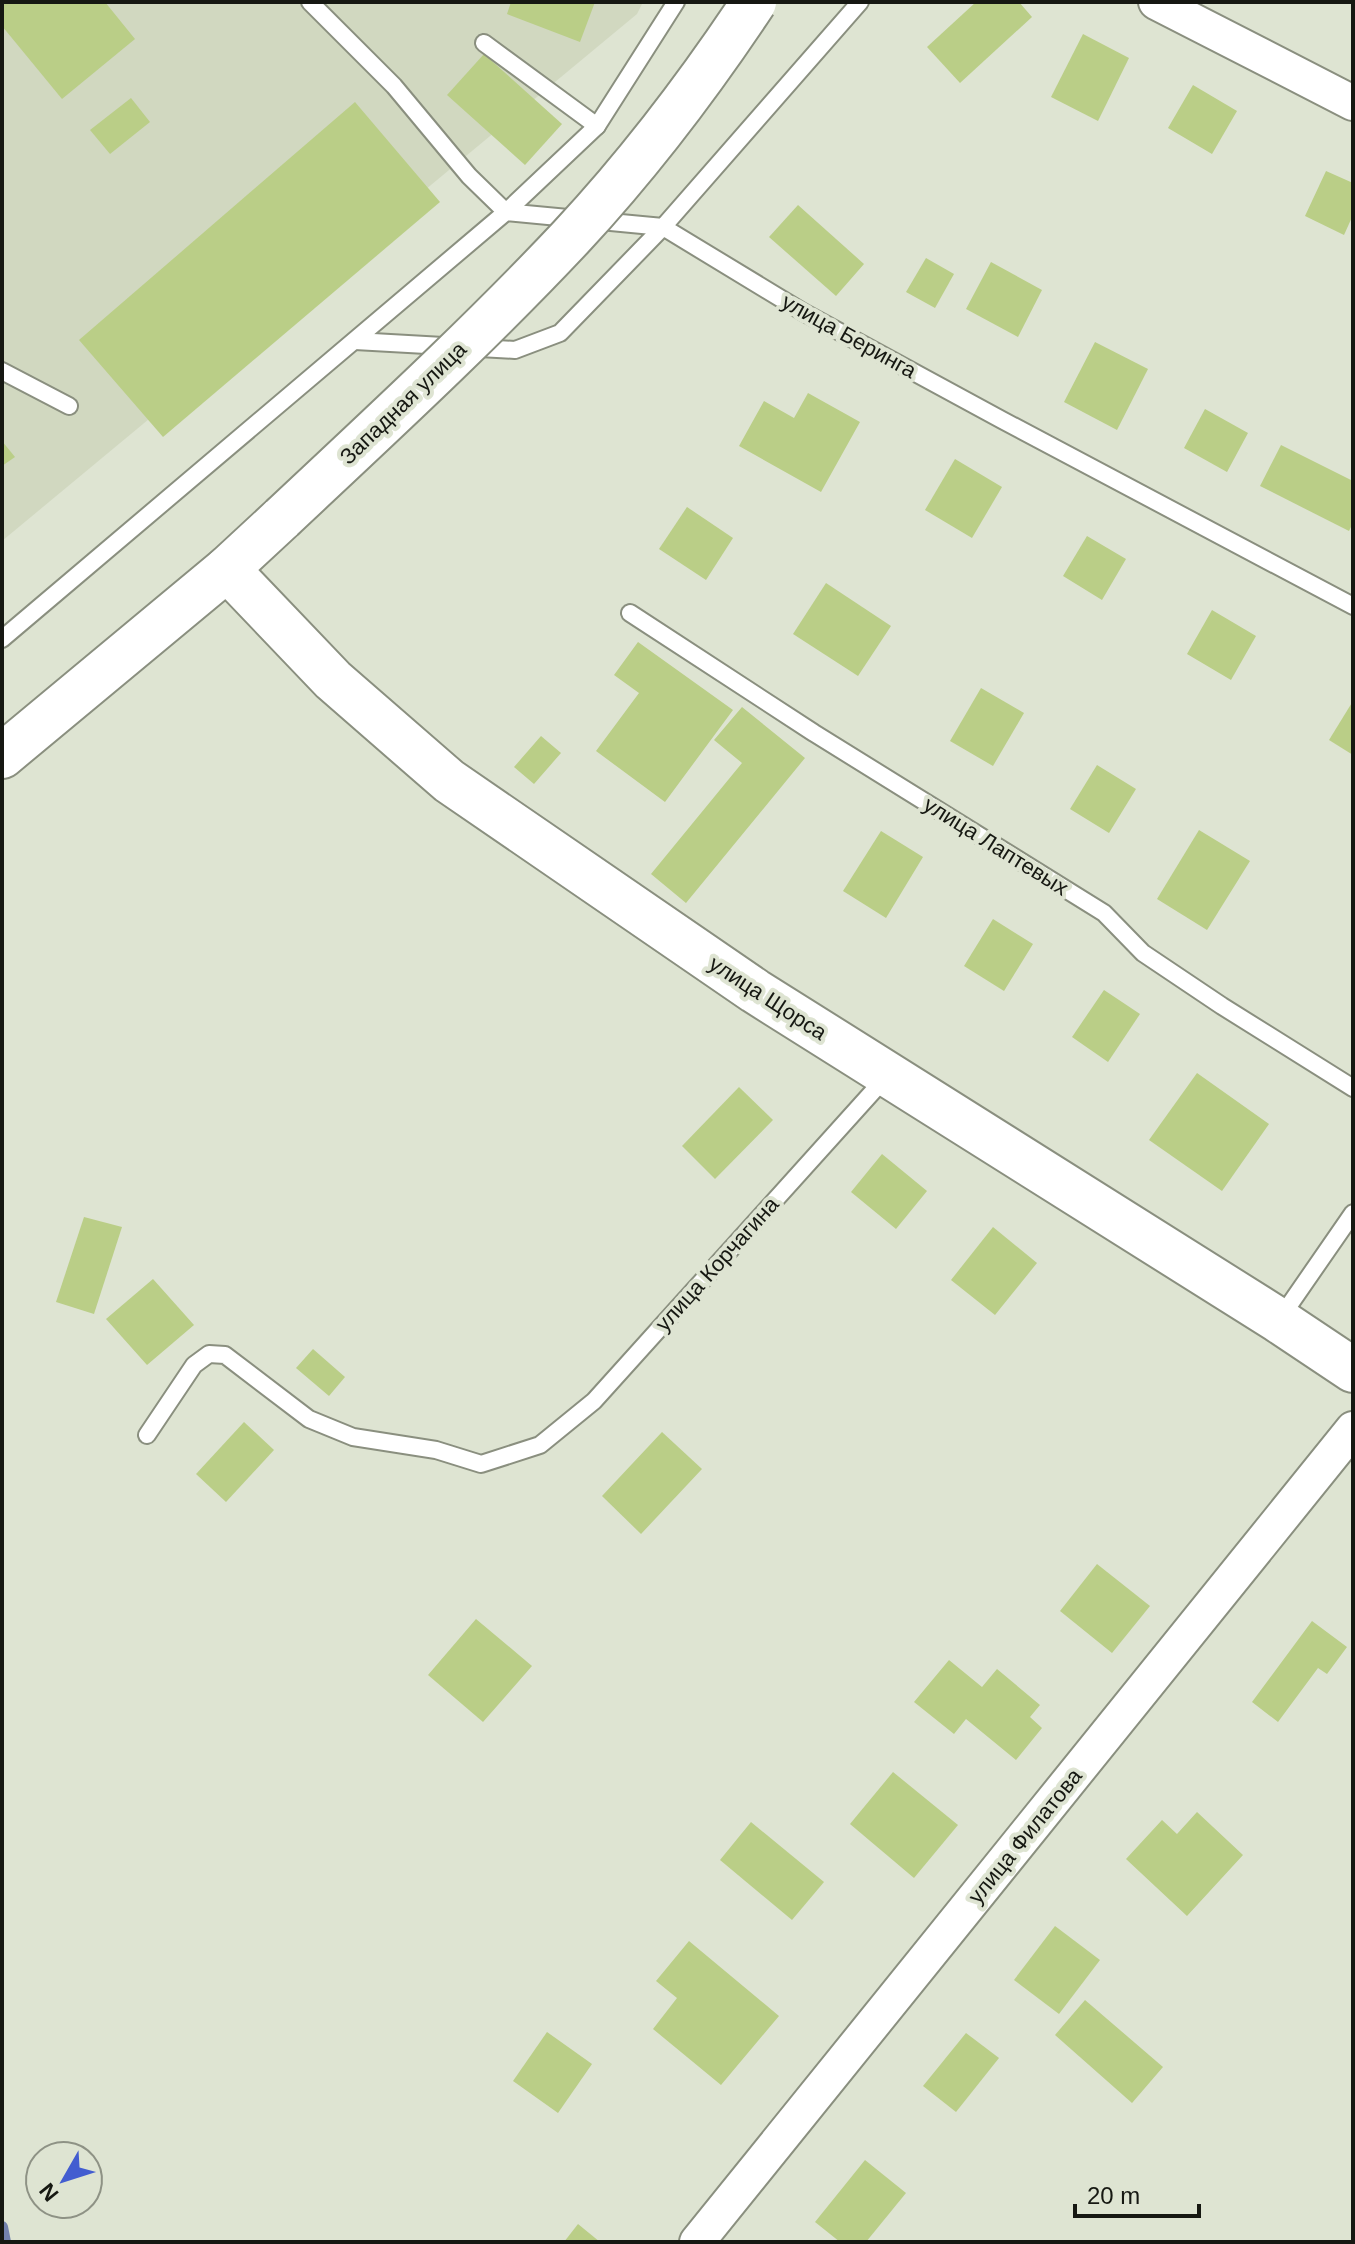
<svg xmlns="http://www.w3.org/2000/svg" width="1355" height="2244" font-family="Helvetica,sans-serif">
	<rect width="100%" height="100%" fill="#dee4d2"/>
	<!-- built -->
	<path fill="#d1d8c0" d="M2,2H643L637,14L2,541Z"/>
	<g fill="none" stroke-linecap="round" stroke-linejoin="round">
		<!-- stream -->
		<path stroke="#7483ae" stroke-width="12" d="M2,2227L5,2242"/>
	</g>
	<!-- building -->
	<g fill="#bace87">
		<path d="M2,2H105L135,39L62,99L2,26Z"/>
		<path d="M511,2H595L580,42L507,14Z"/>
		<path d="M976,2H1019L1032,17L960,83L927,47Z"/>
		<path d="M1083,34L1129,58L1098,121L1051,97Z"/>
		<path d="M484,54L562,124L525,165L447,95Z"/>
		<path d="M1193,85L1237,111L1212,154L1168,128Z"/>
		<path d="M131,98L150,122L110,154L90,130Z"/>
		<path d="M355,102L440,202L163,437L79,340Z"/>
		<path d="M1326,171L1353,183V215L1344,235L1305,216Z"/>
		<path d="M798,205L864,264L836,296L769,237Z"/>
		<path d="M926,258L954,274L935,308L906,292Z"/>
		<path d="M991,262L1042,290L1018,337L966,309Z"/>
		<path d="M1095,342L1148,369L1117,430L1064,402Z"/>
		<path d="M808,393L860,422L821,492L739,446L764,401L794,418Z"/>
		<path d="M1205,409L1248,433L1227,472L1184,448Z"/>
		<path d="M2,441L15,457L2,466Z"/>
		<path d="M1281,445L1353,481V523L1349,531L1260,486Z"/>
		<path d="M955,459L1002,487L972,538L925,510Z"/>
		<path d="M687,507L733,538L706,580L659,549Z"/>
		<path d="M1087,536L1126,559L1102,600L1063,576Z"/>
		<path d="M826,583L891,626L858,676L793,634Z"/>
		<path d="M1212,610L1256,636L1231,680L1187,654Z"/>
		<path d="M638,642L733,710L665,802L596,751L639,693L614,675Z"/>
		<path d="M981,688L1024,713L993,766L950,741Z"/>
		<path d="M1353,701V755L1329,740Z"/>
		<path d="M742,707L805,758L686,903L651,874L742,763L714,740Z"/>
		<path d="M541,736L561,753L534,784L514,767Z"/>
		<path d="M1097,765L1136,789L1109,833L1070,809Z"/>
		<path d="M1199,830L1250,861L1207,930L1157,899Z"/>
		<path d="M881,831L923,857L886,918L843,891Z"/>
		<path d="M993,919L1033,944L1004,991L964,966Z"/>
		<path d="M1104,990L1140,1014L1108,1062L1072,1037Z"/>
		<path d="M1197,1073L1269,1124L1222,1191L1149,1140Z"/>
		<path d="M739,1087L773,1120L715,1179L682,1146Z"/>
		<path d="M882,1154L927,1191L896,1229L851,1192Z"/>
		<path d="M84,1217L122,1227L94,1314L56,1302Z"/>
		<path d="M993,1227L1037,1263L995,1315L951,1280Z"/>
		<path d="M153,1279L194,1325L147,1365L106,1319Z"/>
		<path d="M313,1349L345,1377L329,1396L296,1368Z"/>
		<path d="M244,1422L274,1450L226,1502L196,1474Z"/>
		<path d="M662,1432L702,1469L641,1534L602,1496Z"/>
		<path d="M1097,1564L1150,1606L1112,1653L1060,1611Z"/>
		<path d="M476,1619L532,1666L483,1722L428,1675Z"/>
		<path d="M1312,1621L1347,1647L1327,1674L1318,1668L1278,1722L1252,1702Z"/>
		<path d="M949,1660L982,1687L997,1669L1040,1705L1030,1717L1042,1728L1016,1760L966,1719L954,1734L914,1702Z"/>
		<path d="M893,1772L958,1825L914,1878L850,1824Z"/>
		<path d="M1197,1812L1243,1855L1187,1916L1126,1859L1162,1820L1177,1834Z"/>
		<path d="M751,1822L824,1882L792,1920L720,1860Z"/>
		<path d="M1055,1926L1100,1960L1059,2014L1014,1980Z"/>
		<path d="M689,1941L779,2016L721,2085L653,2029L677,1998L656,1981Z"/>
		<path d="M1085,2000L1163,2067L1132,2103L1055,2035Z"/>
		<path d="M547,2032L592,2064L558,2113L513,2081Z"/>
		<path d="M966,2033L999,2058L956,2112L923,2086Z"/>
		<path d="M865,2160L906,2193L866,2242H840L815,2222Z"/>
		<path d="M578,2224L600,2242H564Z"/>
	</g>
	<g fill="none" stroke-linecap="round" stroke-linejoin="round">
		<!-- lane casing -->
		<g stroke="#8a8f7f" stroke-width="20">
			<g id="lane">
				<path d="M310,2L394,86L469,176L506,212L597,126L676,2"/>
				<path d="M484,43L597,126"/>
				<path d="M355,341L515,350L560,333L663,227L803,312L1002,420L1353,606"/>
				<path d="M2,371L69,406"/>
				<path d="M630,613L814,733L1104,913L1143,953L1222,1006L1353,1088"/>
				<path d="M2,639L506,212L663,227L860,2"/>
				<path d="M1279,1320L1353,1213"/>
				<path d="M147,1435L194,1365L209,1354L225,1355L309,1419L353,1437L436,1450L481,1464L540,1445L594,1401L886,1077"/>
			</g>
		</g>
		<!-- street casing -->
		<g stroke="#8a8f7f" stroke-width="38">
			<g id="street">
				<path d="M1156,2L1353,103"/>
				<path d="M697,2242L1353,1429"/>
			</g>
		</g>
		<!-- secondary casing -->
		<g stroke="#8a8f7f" stroke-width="48">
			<path id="secondary" d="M227,569L333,680L449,781L755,991L1278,1320L1353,1370"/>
		</g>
		<!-- primary casing -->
		<g stroke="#8a8f7f" stroke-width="48">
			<path id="primary" d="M2,756L227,569L282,518"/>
		</g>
		<!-- lane -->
		<use href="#lane" stroke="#fff" stroke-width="16"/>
		<!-- street -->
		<use href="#street" stroke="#fff" stroke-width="34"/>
		<!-- secondary -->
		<use href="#secondary" stroke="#fff" stroke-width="44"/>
		<!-- primary -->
		<use href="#primary" stroke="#fff" stroke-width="44"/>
		<!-- primary-bridge casing -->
		<g stroke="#8a8f7f" stroke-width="48" stroke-linecap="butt">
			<path id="primary-bridge" d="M282,518C380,426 479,335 571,237C638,165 699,85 754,2"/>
		</g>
		<!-- primary-bridge -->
		<use href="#primary-bridge" stroke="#fff" stroke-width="44"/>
	</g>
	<g text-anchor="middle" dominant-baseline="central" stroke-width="8" stroke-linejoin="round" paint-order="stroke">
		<!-- street labels -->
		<g font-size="22" fill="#161812" stroke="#dee4d2">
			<text transform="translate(849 336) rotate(29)">улица Беринга</text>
			<text transform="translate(403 403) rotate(-44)">Западная улица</text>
			<text transform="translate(996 846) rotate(32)">улица Лаптевых</text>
			<text transform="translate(768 998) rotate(33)">улица Щорса</text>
			<text transform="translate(717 1264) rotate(-48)">улица Корчагина</text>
			<text transform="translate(1025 1836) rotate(-51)">улица Филатова</text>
		</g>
	</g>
	<!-- border -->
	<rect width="1355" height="2244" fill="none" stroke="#161812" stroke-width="8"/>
	<!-- north arrow -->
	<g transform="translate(64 2180) rotate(231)"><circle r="38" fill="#dee4d2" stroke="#8e9285" stroke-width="2"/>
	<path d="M0-6L14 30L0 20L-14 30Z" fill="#435dd0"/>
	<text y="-12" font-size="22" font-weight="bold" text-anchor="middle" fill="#161812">N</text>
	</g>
	<!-- scale -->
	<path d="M1075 2204v12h124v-12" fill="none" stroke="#161812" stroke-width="4"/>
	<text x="1087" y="2204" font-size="24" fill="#161812" stroke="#dee4d2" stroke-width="6" paint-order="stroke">20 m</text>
</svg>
